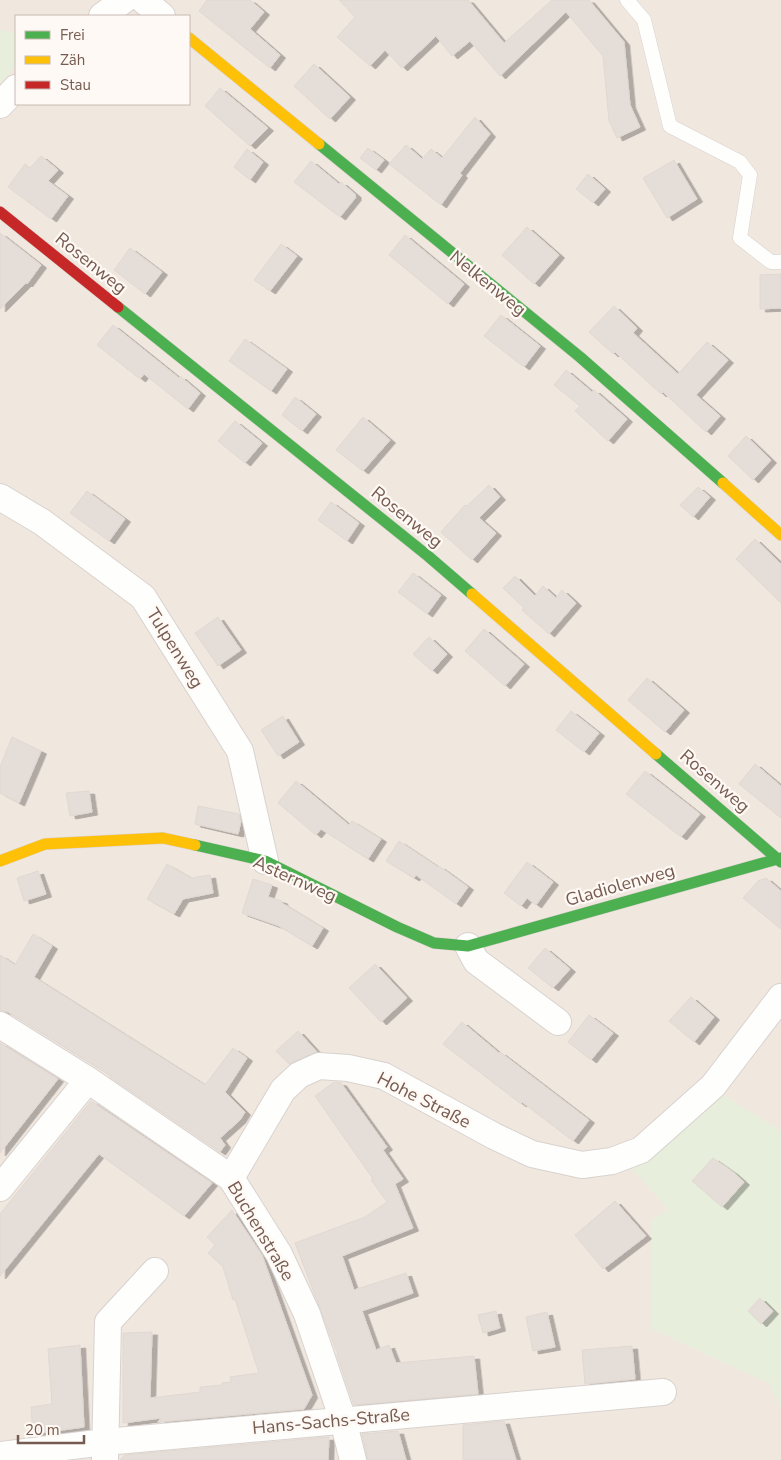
<svg xmlns="http://www.w3.org/2000/svg" width="781" height="1460" font-family="'Nunito Sans',sans-serif">
	<defs>
		<filter id="shadow"><feDropShadow dx="5.5" dy="3" stdDeviation="0" flood-color="#0004"/></filter>
	</defs>
	<rect width="100%" height="100%" fill="#f8f5f0"/>
	<!-- residential -->
	<path fill="#f0e7df" fill-rule="evenodd" d="M0,0H781V1460H0ZM16,16H189V104H16Z"/>
	<!-- green -->
	<g fill="#e8eedc">
		<path d="M0,30L16,33V66L0,83Z"/>
		<path d="M717,1091L781,1131V1410L770,1384L652,1329L651,1221L668,1209L627,1163Z"/>
	</g>
	<!-- building -->
	<g fill="#e5ddd8" stroke="#e1d8d2" filter="url(#shadow)">
		<path d="M207,0H250L264,12L250,29L280,55L270,68L199,11Z"/>
		<path d="M339,0H468L504,43L552,0H589L624,42L630,105L640,127L617,138L609,121L603,56L566,12L500,76L470,41L452,56L436,36L402,68L385,50L370,66L337,37L355,17Z"/>
		<path d="M314,64L350,97L330,119L294,86Z"/>
		<path d="M220,88L268,128L250,146L205,106Z"/>
		<path d="M475,117L490,134L460,173L462,175L441,205L389,164L406,145L422,159L431,149L442,158Z"/>
		<path d="M368,148L384,160L376,170L360,158Z"/>
		<path d="M247,149L263,162L250,180L234,167Z"/>
		<path d="M41,156L58,170L48,181L68,196L51,219L8,187L25,164L30,168Z"/>
		<path d="M674,160L697,199L667,218L643,178Z"/>
		<path d="M311,161L339,184L341,182L356,195L355,196L356,197L340,217L294,182Z"/>
		<path d="M588,174L605,189L593,203L576,189Z"/>
		<path d="M527,227L559,255L534,284L502,255Z"/>
		<path d="M0,233L41,265L27,284L26,283L0,309Z"/>
		<path d="M405,235L464,284L448,304L389,255Z"/>
		<path d="M281,244L297,256L270,291L254,280Z"/>
		<path d="M130,248L162,272L145,294L114,270Z"/>
		<path d="M781,274V308L760,309V275Z"/>
		<path d="M614,306L637,328L633,333L678,374L707,342L728,360L696,395L720,416L706,432L663,392L661,394L615,352L613,354L589,332Z"/>
		<path d="M501,315L540,346L524,367L484,336Z"/>
		<path d="M113,325L179,378L180,376L200,393L188,409L144,374L140,379L97,345Z"/>
		<path d="M245,339L287,369L271,391L229,361Z"/>
		<path d="M566,370L592,392L594,390L627,419L608,441L575,411L580,406L554,385Z"/>
		<path d="M295,397L316,414L302,431L282,415Z"/>
		<path d="M363,417L390,440L363,471L336,450Z"/>
		<path d="M235,421L262,443L245,463L218,441Z"/>
		<path d="M746,436L771,460L753,480L728,456Z"/>
		<path d="M489,485L500,497L479,518L496,533L472,560L441,532L465,505L467,506Z"/>
		<path d="M698,487L710,497L693,517L680,505Z"/>
		<path d="M87,491L125,519L109,541L70,513Z"/>
		<path d="M331,502L359,523L347,541L318,520Z"/>
		<path d="M755,539L781,564V603L736,559Z"/>
		<path d="M413,573L441,595L427,614L398,592Z"/>
		<path d="M515,576L535,596L543,586L556,598L562,590L576,603L549,634L522,610L524,608L503,588Z"/>
		<path d="M218,617L241,650L218,666L195,633Z"/>
		<path d="M484,629L524,664L505,686L465,651Z"/>
		<path d="M429,637L447,654L432,671L413,654Z"/>
		<path d="M647,678L684,710L665,732L628,700Z"/>
		<path d="M571,711L599,733L584,752L556,730Z"/>
		<path d="M283,716L299,742L278,756L261,730Z"/>
		<path d="M12,737L41,751L19,803L0,793V767Z"/>
		<path d="M755,764L781,786V818L739,784Z"/>
		<path d="M645,771L700,814L681,837L626,794Z"/>
		<path d="M296,781L349,825L352,821L381,839L368,859L321,829L316,835L278,803Z"/>
		<path d="M89,791L92,812L70,816L66,793Z"/>
		<path d="M198,806L239,814L241,821L238,834L195,824Z"/>
		<path d="M399,841L438,867L439,866L468,887L456,904L416,875L414,878L386,861Z"/>
		<path d="M527,862L553,882L536,905L527,898L521,906L504,893Z"/>
		<path d="M167,864L191,878L210,875L213,893L183,899L174,914L147,899Z"/>
		<path d="M38,871L46,894L24,901L17,878Z"/>
		<path d="M766,878L781,891V929L743,898L758,881Z"/>
		<path d="M253,879L272,885L268,897L282,901V903L323,928L312,946L279,926L242,913Z"/>
		<path d="M33,934L52,946L34,977L205,1085L233,1048L247,1058L225,1092L245,1112L240,1120L220,1138L225,1145L220,1152L110,1077L111,1076L8,1012L0,1010V955L15,965Z"/>
		<path d="M545,948L570,969L553,988L528,968Z"/>
		<path d="M375,964L407,998L381,1022L349,988Z"/>
		<path d="M691,997L714,1017L694,1042L669,1021Z"/>
		<path d="M589,1015L613,1033L591,1060L568,1042Z"/>
		<path d="M462,1022L499,1053L500,1052L589,1120L573,1141L522,1102L521,1104L443,1044Z"/>
		<path d="M298,1031L317,1052L289,1064L276,1051Z"/>
		<path d="M0,1043L58,1079L0,1153Z"/>
		<path d="M334,1082L341,1083L387,1147L383,1150L403,1179L395,1184L413,1228L342,1256L354,1290L406,1273L413,1293L362,1311L376,1350L389,1345L396,1363L474,1356L478,1394L354,1405L337,1355H338L295,1243L365,1217L387,1202L371,1180L373,1179L315,1096Z"/>
		<path d="M91,1101L212,1183L184,1216L99,1154L0,1276V1214Z"/>
		<path d="M713,1158L733,1172L744,1182L722,1207L692,1181Z"/>
		<path d="M615,1201L646,1236L603,1269L575,1235Z"/>
		<path d="M232,1210L262,1255L312,1395L304,1409L158,1422L161,1418L123,1423V1333L152,1332L150,1398L200,1392V1387L222,1385V1383L231,1382L230,1377L259,1373L235,1299L233,1300L223,1267L208,1253L215,1245L207,1237Z"/>
		<path d="M760,1298L773,1311L761,1324L748,1311Z"/>
		<path d="M496,1311L500,1328L483,1333L478,1315Z"/>
		<path d="M547,1312L555,1347L533,1351L526,1317Z"/>
		<path d="M80,1345L84,1427L33,1434L31,1407L52,1404L48,1349Z"/>
		<path d="M632,1346L635,1379L585,1384L582,1350Z"/>
		<path d="M504,1421L516,1460H463V1425Z"/>
		<path d="M398,1431L406,1460H368L362,1434Z"/>
		<path d="M329,1437L328,1460H120L125,1455Z"/>
	</g>
	<g fill="none" stroke-linecap="round" stroke-linejoin="round">
		<!-- lane casing -->
		<g stroke="#d8d2ce" stroke-width="15">
			<path id="lane" d="M627,0L644,20L670,126L740,162L750,175L740,238L771,262H781"/>
		</g>
		<!-- street casing -->
		<g stroke="#d8d2ce" stroke-width="28">
			<g id="street">
				<path d="M143,0L162,16"/>
				<path d="M102,16L124,0"/>
				<path d="M0,105L16,88"/>
				<path d="M0,497L42,522L143,597L240,751L265,861"/>
				<path d="M468,946L476,961L558,1022"/>
				<path d="M0,1025L88,1080L231,1178L279,1254L307,1314L343,1420L353,1460"/>
				<path d="M231,1178L283,1090L299,1075L319,1066L348,1068L384,1076L494,1136L532,1154L582,1165L612,1161L641,1150L713,1086L781,997"/>
				<path d="M0,1188L88,1080"/>
				<path d="M0,1455L105,1442L663,1392"/>
				<path d="M105,1459L108,1322L155,1271"/>
			</g>
		</g>
		<!-- fast casing -->
		<g stroke="#d8d0cc" stroke-width="12">
			<g id="fast">
				<path d="M319,144L580,357L723,483"/>
				<path d="M118,307L428,556L472,594"/>
				<path d="M656,754L781,862"/>
				<path d="M195,845L265,861L397,927L434,943L468,946L781,858"/>
			</g>
		</g>
		<!-- slow casing -->
		<g stroke="#d8d0cc" stroke-width="12">
			<g id="slow">
				<path d="M189,38L319,144"/>
				<path d="M723,483L781,535"/>
				<path d="M472,594L656,754"/>
				<path d="M0,861L45,844L163,838L195,845"/>
			</g>
		</g>
		<!-- jam casing -->
		<g stroke="#d8d0cc" stroke-width="12">
			<path id="jam" d="M0,212L118,307"/>
		</g>
		<!-- lane -->
		<use href="#lane" stroke="#fefefd" stroke-width="14"/>
		<!-- street -->
		<use href="#street" stroke="#fefefd" stroke-width="26"/>
		<!-- fast -->
		<use href="#fast" stroke="#4caf50" stroke-width="11"/>
		<!-- slow -->
		<use href="#slow" stroke="#ffc107" stroke-width="11"/>
		<!-- jam -->
		<use href="#jam" stroke="#c62828" stroke-width="11"/>
	</g>
	<g text-anchor="middle" dominant-baseline="central" stroke-width="4.5" stroke-linejoin="round" paint-order="stroke">
		<!-- street labels -->
		<g font-size="18" fill="#765b51" stroke="#fef9f4">
			<text transform="translate(91 263) rotate(39)">Rosenweg</text>
			<text transform="translate(488 283) rotate(39)">Nelkenweg</text>
			<text transform="translate(407 517) rotate(39)">Rosenweg</text>
			<text transform="translate(175 648) rotate(58)">Tulpenweg</text>
			<text transform="translate(715 781) rotate(41)">Rosenweg</text>
			<text transform="translate(295 879) rotate(24)">Asternweg</text>
			<text transform="translate(620 885) rotate(-16)">Gladiolenweg</text>
			<text transform="translate(424 1100) rotate(27)">Hohe Straße</text>
			<text transform="translate(261 1231) rotate(59)">Buchenstraße</text>
			<text transform="translate(331 1421) rotate(-5)">Hans-Sachs-Straße</text>
		</g>
	</g>
	<!-- legend -->
	<rect x="15" y="15" width="175" height="90" fill="#fef9f4" stroke="#c8bab3"/>
	<rect x="25" y="31" width="25" height="8" fill="#4caf50" stroke="#c8bab3"/>
	<text x="60" y="40" font-size="15" fill="#765b51">Frei</text>
	<rect x="25" y="56" width="25" height="8" fill="#ffc107" stroke="#c8bab3"/>
	<text x="60" y="65" font-size="15" fill="#765b51">Zäh</text>
	<rect x="25" y="81" width="25" height="8" fill="#c62828" stroke="#c8bab3"/>
	<text x="60" y="90" font-size="15" fill="#765b51">Stau</text>
	<!-- scale -->
	<path d="M18 1435v8h66v-8" fill="none" stroke="#765b51" stroke-width="2.5"/>
	<text x="25" y="1435" font-size="15" fill="#765b51" stroke="#fef9f4" stroke-width="4" paint-order="stroke">20 m</text>
</svg>
